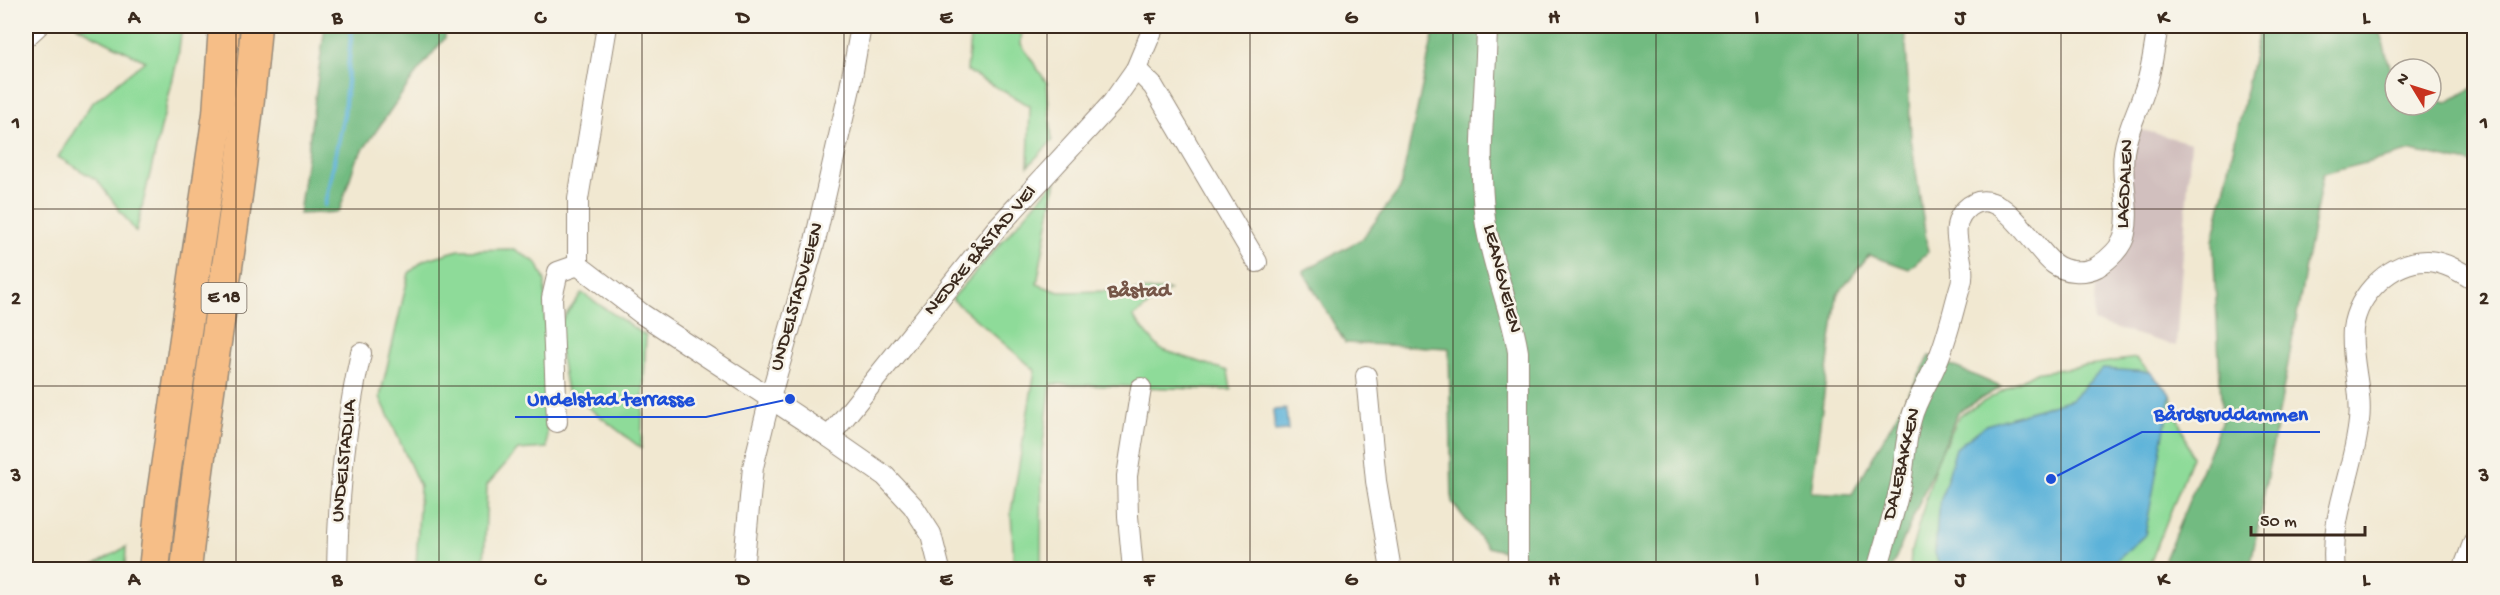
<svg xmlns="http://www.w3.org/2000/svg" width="2500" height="595" font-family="'Gochi Hand',sans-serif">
	<rect width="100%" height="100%" fill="#f7f3e8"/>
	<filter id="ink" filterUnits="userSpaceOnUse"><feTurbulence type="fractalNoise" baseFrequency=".0167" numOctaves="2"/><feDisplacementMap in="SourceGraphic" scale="12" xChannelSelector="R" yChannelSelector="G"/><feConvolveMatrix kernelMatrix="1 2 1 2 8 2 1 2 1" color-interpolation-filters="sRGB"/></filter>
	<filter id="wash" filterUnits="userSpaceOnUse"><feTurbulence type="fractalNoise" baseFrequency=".008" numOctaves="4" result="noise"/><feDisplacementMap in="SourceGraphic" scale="24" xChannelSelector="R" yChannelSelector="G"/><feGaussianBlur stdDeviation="1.35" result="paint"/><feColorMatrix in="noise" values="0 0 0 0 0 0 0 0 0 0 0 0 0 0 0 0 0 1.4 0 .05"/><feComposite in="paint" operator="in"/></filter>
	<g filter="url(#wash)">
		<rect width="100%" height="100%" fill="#f1e8d1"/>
		<!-- industrial -->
		<path fill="#d1bfbe" d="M2131,127L2191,143L2176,346L2093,322L2096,265L2113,254Z"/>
		<!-- green -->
		<g fill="#8edb99" stroke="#64825c" stroke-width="1.5">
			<path d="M76,26H182L178,57L136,232L97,180L58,157L91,104L145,61Z"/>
			<path d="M971,26H1022L1021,44L1047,83L1052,141L1028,166L1030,106L967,71Z"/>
			<path d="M1056,180L1037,284L1059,292L1169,290L1133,317L1160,349L1228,371L1231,390L1051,384L1042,451L1041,569H1014L1011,512L1035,370L952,299Z"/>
			<path d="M514,249L537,263L545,281L547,448L518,450L487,485L484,569H416L420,487L380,397L409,273L424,260L459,250Z"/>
			<path d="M582,293L646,336L641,448L567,391L556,328Z"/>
			<path d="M2136,358L2171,395L2192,457L2148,569L1910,570L1911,552L1937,460L1960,415L2034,373Z"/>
			<path d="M126,547L125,569H86Z"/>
		</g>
		<!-- forest -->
		<g fill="#72bb81" stroke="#567250" stroke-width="1.5">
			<path d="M325,26H446L445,38L415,75L356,160L339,212L299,214Z"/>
			<path d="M1435,26H1905L1911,138L1928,252L1909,269L1869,255L1837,295L1811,492L1852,494L1930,356L2001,387L1958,412L1891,569H1574L1487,547L1452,502L1449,348L1345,343L1303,271L1362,239L1400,189Z"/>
			<path d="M2260,27L2380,33L2395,83V105H2431V98L2446,103L2474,87V164L2412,151L2323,174L2250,569H2161L2222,420L2213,241Z"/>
		</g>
		<!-- water -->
		<g fill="#5cb2d9" stroke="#4c6e7c" stroke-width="1.5">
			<path d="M2103,369L2150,372L2171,395L2145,535L2106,569H1940L1935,553L1938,510L1956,448L1986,425L2071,399Z"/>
			<path d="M1286,409L1288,430L1275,431L1273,410Z"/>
		</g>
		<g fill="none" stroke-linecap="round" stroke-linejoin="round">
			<!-- stream -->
			<path stroke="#5cb2d9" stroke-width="4.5" d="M325,205L344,114L352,26"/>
		</g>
	</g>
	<g filter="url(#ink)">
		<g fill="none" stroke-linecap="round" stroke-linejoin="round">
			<!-- minor casing -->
			<g stroke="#968978" stroke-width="22">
				<g id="minor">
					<path d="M1487,26C1486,88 1477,157 1485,219C1491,265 1511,307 1518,352V570"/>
					<path d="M26,37L38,26"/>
					<path d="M1136,69L1153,86L1257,262"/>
					<path d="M578,265L642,314L829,437L885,476L913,506L931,534L940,570"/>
					<path d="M578,265V199L607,26"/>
					<path d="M1366,376L1376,481L1391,570"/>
					<path d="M557,422L552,298L558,272L578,265"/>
					<path d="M829,437L996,229L1112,103L1136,69L1154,26"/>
					<path d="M337,570C338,496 345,425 361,353"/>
					<path d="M743,570L753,467L770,398L815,241L850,88L861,26"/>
					<path d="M1133,570L1128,516L1127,476L1141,388"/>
					<path d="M1877,570C1885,541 1895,512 1901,482C1905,462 1905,440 1911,420C1916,399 1929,382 1937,362C1948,337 1953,310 1961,284C1968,261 1945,230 1965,210C1999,177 2032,248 2054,264C2065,272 2084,274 2097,267C2108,260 2123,247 2125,233C2131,207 2120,179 2124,152C2127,130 2137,113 2144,92C2152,71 2154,47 2158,26"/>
					<path d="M2335,570C2329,518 2354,472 2359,421C2363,391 2350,360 2353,329C2357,294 2392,260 2428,261C2445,262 2461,272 2474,280"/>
					<path d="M2463,570L2474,541"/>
				</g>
			</g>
			<!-- highway casing -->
			<g stroke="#968978" stroke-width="33">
				<g id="highway">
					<path d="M154,570L161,502L218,114L224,26"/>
					<path d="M186,570C205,388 241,208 256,26"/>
				</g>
			</g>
			<!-- minor -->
			<use href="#minor" stroke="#fff" stroke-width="20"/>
			<!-- highway -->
			<use href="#highway" stroke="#f6be87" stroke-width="30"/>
		</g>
	</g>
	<!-- grid -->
	<path fill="none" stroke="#3b2a1e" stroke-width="1.5" stroke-opacity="0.55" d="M236,26V570M439,26V570M642,26V570M844,26V570M1047,26V570M1250,26V570M1453,26V570M1656,26V570M1858,26V570M2061,26V570M2264,26V570M26,209H2474M26,386H2474"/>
	<g text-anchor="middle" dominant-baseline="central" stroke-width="5" stroke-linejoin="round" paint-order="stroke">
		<!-- shield labels -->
		<rect fill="#f7f3e8" stroke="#73665b" stroke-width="1.5" x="201.5" y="283" width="45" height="30" rx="4.5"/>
		<g font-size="18" font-weight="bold" fill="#3b2a1e">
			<text x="224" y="298">E 18</text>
		</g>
		<!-- street labels -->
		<g font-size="20" fill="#3b2a1e" stroke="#f7f3e8">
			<text transform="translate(2126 184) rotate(-87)">LAGDALEN</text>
			<text transform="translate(981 251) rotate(-50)">NEDRE BÅSTAD VEI</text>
			<text transform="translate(1501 279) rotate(76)">LEANGVEIEN</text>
			<text transform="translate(798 297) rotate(-74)">UNDELSTADVEIEN</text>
			<text transform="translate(345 461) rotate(-84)">UNDELSTADLIA</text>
			<text transform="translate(1903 464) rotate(-77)">DALEBAKKEN</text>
		</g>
		<!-- neighbourhood labels -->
		<g font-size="21" font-weight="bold" fill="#765648" stroke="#f7f3e8">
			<text x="1139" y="292">Båstad</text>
		</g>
	</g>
	<!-- callouts -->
	<path fill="none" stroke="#1d4ed8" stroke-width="2" d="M790 399L706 417H515M2051 479L2142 432H2320"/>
	<g fill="#1d4ed8" stroke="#f7f3e8" stroke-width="2">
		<circle cx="790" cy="399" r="6"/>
		<circle cx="2051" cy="479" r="6"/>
	</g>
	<g font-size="21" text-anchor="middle" font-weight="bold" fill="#1d4ed8" stroke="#f7f3e8" stroke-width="5" stroke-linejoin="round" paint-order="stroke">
		<text x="611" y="405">Undelstad terrasse</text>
		<text x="2231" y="420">Bårdsruddammen</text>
	</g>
	<!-- margin -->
	<rect width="2500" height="595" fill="none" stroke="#f7f3e8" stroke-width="66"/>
	<!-- north arrow -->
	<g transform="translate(2413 87) rotate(308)"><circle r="28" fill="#f7f3e8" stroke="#aca397" stroke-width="1.5"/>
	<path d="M0-4.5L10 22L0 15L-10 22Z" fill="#c8321e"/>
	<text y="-9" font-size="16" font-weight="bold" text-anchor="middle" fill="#3b2a1e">N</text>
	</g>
	<!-- scale -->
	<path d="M2251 526v9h114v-9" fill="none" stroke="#3b2a1e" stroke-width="3"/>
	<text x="2260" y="526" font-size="18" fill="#3b2a1e" stroke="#f7f3e8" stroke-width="4.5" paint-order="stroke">50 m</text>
	<rect x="33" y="33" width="2434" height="529" fill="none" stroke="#3b2a1e" stroke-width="2"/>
	<g font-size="20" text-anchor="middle" font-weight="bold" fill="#3b2a1e">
		<text x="134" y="23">A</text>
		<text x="337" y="23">B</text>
		<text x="540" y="23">C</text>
		<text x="743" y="23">D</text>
		<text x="946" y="23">E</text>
		<text x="1149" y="23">F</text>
		<text x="1351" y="23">G</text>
		<text x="1554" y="23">H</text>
		<text x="1757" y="23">I</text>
		<text x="1960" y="23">J</text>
		<text x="2163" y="23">K</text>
		<text x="2366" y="23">L</text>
		<text x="16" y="128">1</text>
		<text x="2484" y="128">1</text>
		<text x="16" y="304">2</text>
		<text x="2484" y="304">2</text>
		<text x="16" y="481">3</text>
		<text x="2484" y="481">3</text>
		<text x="134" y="585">A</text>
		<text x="337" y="585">B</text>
		<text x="540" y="585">C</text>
		<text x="743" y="585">D</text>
		<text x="946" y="585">E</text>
		<text x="1149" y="585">F</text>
		<text x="1351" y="585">G</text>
		<text x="1554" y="585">H</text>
		<text x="1757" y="585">I</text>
		<text x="1960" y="585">J</text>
		<text x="2163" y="585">K</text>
		<text x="2366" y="585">L</text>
	</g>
</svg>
